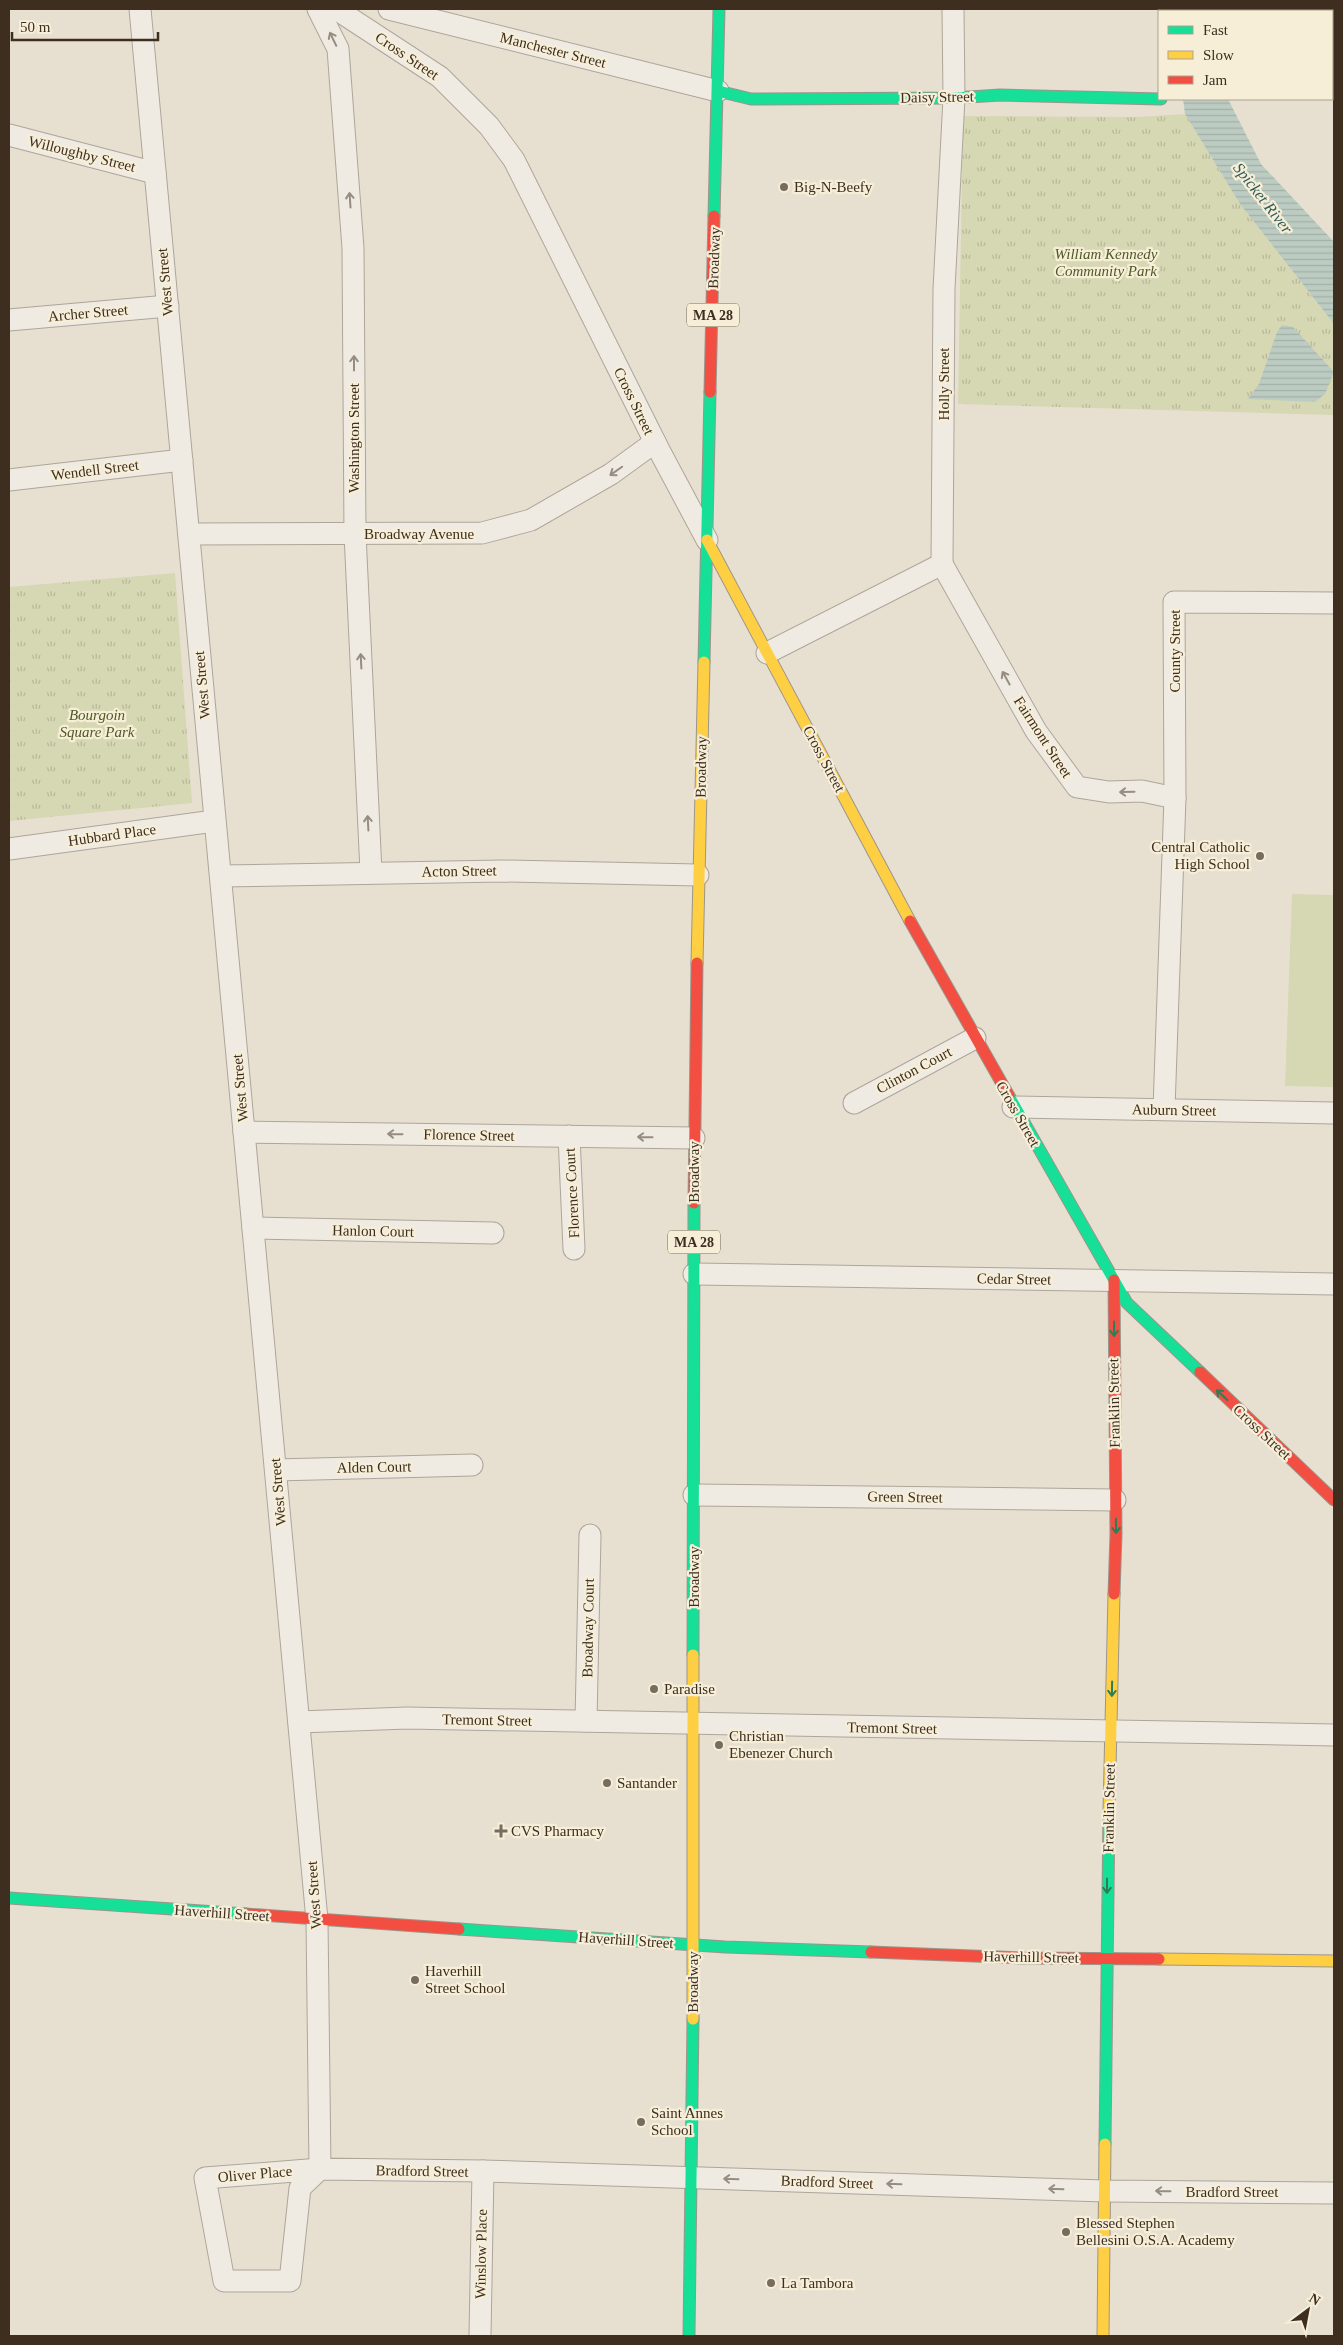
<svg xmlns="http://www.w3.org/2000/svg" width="1343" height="2345" font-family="Georgia,serif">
	<defs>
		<pattern id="park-tufts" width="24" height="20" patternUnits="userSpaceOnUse" patternTransform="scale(1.25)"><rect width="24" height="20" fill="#d6d7b3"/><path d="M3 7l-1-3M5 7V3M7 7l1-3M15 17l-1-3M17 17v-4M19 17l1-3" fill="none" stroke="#b9b99a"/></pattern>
		<pattern id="water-rules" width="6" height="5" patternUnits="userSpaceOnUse" patternTransform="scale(1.25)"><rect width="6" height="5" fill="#bcccc2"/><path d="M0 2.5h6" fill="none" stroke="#a2b0a6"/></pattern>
	</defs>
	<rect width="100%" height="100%" fill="#e7e0d1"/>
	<!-- green -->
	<path fill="#d6d7b3" d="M1292,894L1334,895V1087L1285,1086Z"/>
	<!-- park -->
	<g fill="url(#park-tufts)">
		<path d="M1185,114L1240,204L1334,324V415L958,404L963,116L1136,117Z"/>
		<path d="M175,573L192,803L9,821V587Z"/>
	</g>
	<!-- water -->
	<g fill="url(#water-rules)">
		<path d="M1183,99H1228L1261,164L1334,242V324L1240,204L1185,114Z"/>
		<path d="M1282,325L1293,327L1334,372L1325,394L1315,402L1248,399L1259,384L1277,332Z"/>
	</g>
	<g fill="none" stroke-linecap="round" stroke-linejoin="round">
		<!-- street casing -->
		<g stroke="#ada599" stroke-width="23">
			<g id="street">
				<path d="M140,9L317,1920L320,2169"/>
				<path d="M318,9L338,49L353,248L355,534L371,872"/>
				<path d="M336,9L440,77L489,126L514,160L659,450L707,540"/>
				<path d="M389,9L718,91"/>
				<path d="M9,135L155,173"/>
				<path d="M9,320L168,306"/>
				<path d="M9,480L182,460"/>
				<path d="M189,534L482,533L531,520L611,474L655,442"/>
				<path d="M942,564L1036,731L1077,787L1109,792L1142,791L1175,798"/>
				<path d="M767,653L942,564L944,289L954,98L953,9"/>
				<path d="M9,849L214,821"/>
				<path d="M221,876L502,871L698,875"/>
				<path d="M854,1103L975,1038"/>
				<path d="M1013,1107L1334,1113"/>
				<path d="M1164,1109L1175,798L1174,602L1334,603"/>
				<path d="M244,1132L694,1138"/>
				<path d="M569,1136L574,1249"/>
				<path d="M253,1228L493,1233"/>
				<path d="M694,1274L1334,1284"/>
				<path d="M276,1470L472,1465"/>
				<path d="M694,1495L1115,1500"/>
				<path d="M586,1721L590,1535"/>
				<path d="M299,1722L407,1718L1334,1735"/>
				<path d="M320,2169L300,2188L290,2281H224L205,2178L320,2169L483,2171L1105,2191L1334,2193"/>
				<path d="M480,2336L483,2171"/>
			</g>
		</g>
		<!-- fast casing -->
		<g stroke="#9c958a" stroke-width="13">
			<g id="fast">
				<path d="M718,91L751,99L954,98L1000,95L1161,99"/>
				<path d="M714,216L719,9"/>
				<path d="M704,662L710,392"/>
				<path d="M1009,1096L1127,1303L1200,1372"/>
				<path d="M693,1655L694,1203"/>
				<path d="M9,1898L246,1914"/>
				<path d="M459,1929L725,1947L871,1952"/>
				<path d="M1105,2144L1109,1811"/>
				<path d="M689,2336L693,2019"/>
			</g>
		</g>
		<!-- slow casing -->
		<g stroke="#9c958a" stroke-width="13">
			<g id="slow">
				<path d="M1263,11L1264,9"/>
				<path d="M707,540L910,921"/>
				<path d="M697,963L704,662"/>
				<path d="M1109,1811L1114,1594"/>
				<path d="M1159,1959L1334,1961"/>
				<path d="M693,2019V1655"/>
				<path d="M1103,2336L1105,2144"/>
			</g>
		</g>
		<!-- jam casing -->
		<g stroke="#9c958a" stroke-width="13">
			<g id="jam">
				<path d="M710,392L714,216"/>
				<path d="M910,921L1009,1096"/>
				<path d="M694,1203L697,963"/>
				<path d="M1114,1280L1116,1534L1114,1594"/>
				<path d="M1200,1372L1334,1500"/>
				<path d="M246,1914L459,1929"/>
				<path d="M871,1952L1025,1958L1159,1959"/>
			</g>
		</g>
		<!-- street -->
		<use href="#street" stroke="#efebe3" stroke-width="21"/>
		<!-- fast -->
		<use href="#fast" stroke="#16e098" stroke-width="11"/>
		<!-- slow -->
		<use href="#slow" stroke="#ffcf43" stroke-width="11"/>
		<!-- jam -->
		<use href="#jam" stroke="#f24e42" stroke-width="11"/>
	</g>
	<!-- one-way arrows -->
	<defs><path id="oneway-shaft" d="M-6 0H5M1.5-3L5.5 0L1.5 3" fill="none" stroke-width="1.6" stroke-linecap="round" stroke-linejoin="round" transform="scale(1.25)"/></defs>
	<g stroke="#968c82">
		<use href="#oneway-shaft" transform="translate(333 39) rotate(-116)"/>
		<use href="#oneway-shaft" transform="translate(350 200) rotate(-94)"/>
		<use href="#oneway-shaft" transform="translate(354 363) rotate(-90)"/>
		<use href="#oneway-shaft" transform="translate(616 471) rotate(145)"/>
		<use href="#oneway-shaft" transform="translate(361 661) rotate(-93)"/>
		<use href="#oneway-shaft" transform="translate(1006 678) rotate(-119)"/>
		<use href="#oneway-shaft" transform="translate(1127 792) rotate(179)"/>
		<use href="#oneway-shaft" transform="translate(368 823) rotate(-93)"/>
		<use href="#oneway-shaft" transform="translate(395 1134) rotate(-179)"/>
		<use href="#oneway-shaft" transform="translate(645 1137) rotate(-179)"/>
		<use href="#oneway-shaft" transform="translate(731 2179) rotate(-178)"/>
		<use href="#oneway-shaft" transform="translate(894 2184) rotate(-178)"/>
		<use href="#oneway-shaft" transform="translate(1056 2189) rotate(-178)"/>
		<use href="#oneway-shaft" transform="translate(1163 2191) rotate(-179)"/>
	</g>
	<g stroke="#2b7e56">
		<use href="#oneway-shaft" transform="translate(1114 1329) rotate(90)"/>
		<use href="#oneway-shaft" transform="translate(1222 1395) rotate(-137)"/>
		<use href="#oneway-shaft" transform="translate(1116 1526) rotate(89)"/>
		<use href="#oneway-shaft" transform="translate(1112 1689) rotate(91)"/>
		<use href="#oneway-shaft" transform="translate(1107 1886) rotate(90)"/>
	</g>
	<!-- markers -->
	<g fill="#786c5e" stroke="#f7eed8" stroke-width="2">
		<circle cx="784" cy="187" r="5"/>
		<circle cx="1260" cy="856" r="5"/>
		<circle cx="654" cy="1689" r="5"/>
		<circle cx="719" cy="1745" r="5"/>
		<circle cx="607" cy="1783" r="5"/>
		<path d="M498.5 1823.5h5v5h5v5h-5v5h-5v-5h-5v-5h5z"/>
		<circle cx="415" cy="1980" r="5"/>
		<circle cx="641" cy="2122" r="5"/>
		<circle cx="1066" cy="2232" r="5"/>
		<circle cx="771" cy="2283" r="5"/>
	</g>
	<g text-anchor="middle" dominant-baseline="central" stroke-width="4.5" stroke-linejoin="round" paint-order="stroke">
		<!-- shield labels -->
		<g fill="#f7eed8" stroke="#756857" stroke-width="1">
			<rect x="687" y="303.5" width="52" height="23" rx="4"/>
			<rect x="668" y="1230.5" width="52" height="23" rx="4"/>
		</g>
		<g font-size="14" font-weight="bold" fill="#3d2e20">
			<text x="713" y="315">MA 28</text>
			<text x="694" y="1242">MA 28</text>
		</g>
		<!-- street labels -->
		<g font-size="15" fill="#3d2e20" stroke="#f7eed8">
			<text transform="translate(553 50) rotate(14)">Manchester Street</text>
			<text transform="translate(407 56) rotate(34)">Cross Street</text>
			<text transform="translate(937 97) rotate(-1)">Daisy Street</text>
			<text transform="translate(82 154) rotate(14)">Willoughby Street</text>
			<text transform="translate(714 258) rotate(-88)">Broadway</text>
			<text transform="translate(165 282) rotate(-95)">West Street</text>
			<text transform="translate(88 313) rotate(-5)">Archer Street</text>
			<text transform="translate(944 384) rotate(-90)">Holly Street</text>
			<text transform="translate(634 401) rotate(64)">Cross Street</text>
			<text transform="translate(354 438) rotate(-90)">Washington Street</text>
			<text transform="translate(95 470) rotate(-7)">Wendell Street</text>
			<text x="419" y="534">Broadway Avenue</text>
			<text transform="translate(1175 651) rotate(-90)">County Street</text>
			<text transform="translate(202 685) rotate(-95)">West Street</text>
			<text transform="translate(1043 737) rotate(57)">Fairmont Street</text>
			<text transform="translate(824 759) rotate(62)">Cross Street</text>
			<text transform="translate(701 767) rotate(-89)">Broadway</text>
			<text transform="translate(112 835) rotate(-8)">Hubbard Place</text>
			<text transform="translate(459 871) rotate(-1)">Acton Street</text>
			<text transform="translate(914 1070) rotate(-28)">Clinton Court</text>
			<text transform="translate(240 1088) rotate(-95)">West Street</text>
			<text transform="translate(1174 1110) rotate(1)">Auburn Street</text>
			<text transform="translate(1018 1114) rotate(60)">Cross Street</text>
			<text transform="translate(469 1135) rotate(1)">Florence Street</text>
			<text transform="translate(694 1172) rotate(-90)">Broadway</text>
			<text transform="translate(572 1193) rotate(-93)">Florence Court</text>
			<text transform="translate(373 1231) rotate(1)">Hanlon Court</text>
			<text transform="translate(1014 1279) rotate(1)">Cedar Street</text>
			<text transform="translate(1114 1403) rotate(-91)">Franklin Street</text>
			<text transform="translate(1262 1432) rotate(43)">Cross Street</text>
			<text transform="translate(374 1467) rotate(-1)">Alden Court</text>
			<text transform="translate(278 1492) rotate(-95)">West Street</text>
			<text transform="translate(905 1497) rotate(1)">Green Street</text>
			<text transform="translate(694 1577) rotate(-90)">Broadway</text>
			<text transform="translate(588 1628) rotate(-89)">Broadway Court</text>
			<text transform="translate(487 1720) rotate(1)">Tremont Street</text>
			<text transform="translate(892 1728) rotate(1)">Tremont Street</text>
			<text transform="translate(1109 1808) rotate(-89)">Franklin Street</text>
			<text transform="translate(314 1895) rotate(-94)">West Street</text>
			<text transform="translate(222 1913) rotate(4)">Haverhill Street</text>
			<text transform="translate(626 1940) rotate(4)">Haverhill Street</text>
			<text transform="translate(1031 1957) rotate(1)">Haverhill Street</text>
			<text transform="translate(693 1982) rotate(-90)">Broadway</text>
			<text transform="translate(422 2171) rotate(1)">Bradford Street</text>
			<text transform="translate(255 2174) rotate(-5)">Oliver Place</text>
			<text transform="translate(827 2182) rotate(2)">Bradford Street</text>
			<text x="1232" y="2192">Bradford Street</text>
			<text transform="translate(481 2254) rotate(-89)">Winslow Place</text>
		</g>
		<!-- poi labels -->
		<g font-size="15" fill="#3d2e20" stroke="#f7eed8" text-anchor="start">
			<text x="794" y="187">Big-N-Beefy</text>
			<text x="1250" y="847" text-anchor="end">Central Catholic<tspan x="1250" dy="17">High School</tspan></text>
			<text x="664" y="1689">Paradise</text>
			<text x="729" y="1736">Christian<tspan x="729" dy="17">Ebenezer Church</tspan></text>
			<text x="617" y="1783">Santander</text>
			<text x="511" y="1831">CVS Pharmacy</text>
			<text x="425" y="1971">Haverhill<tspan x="425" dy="17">Street School</tspan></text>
			<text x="651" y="2113">Saint Annes<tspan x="651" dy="17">School</tspan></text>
			<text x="1076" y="2223">Blessed Stephen<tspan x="1076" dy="17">Bellesini O.S.A. Academy</tspan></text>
			<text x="781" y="2283">La Tambora</text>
		</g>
		<!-- park labels -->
		<g font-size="15" font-style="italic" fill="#4d5a26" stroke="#f7eed8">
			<text x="1106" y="254">William Kennedy<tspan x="1106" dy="17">Community Park</tspan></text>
			<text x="97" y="715">Bourgoin<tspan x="97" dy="17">Square Park</tspan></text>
		</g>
		<!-- water labels -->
		<g font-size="16" font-style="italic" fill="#2f5d5a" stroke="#f7eed8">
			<text transform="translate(1263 198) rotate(52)">Spicket River</text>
		</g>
	</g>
	<!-- border -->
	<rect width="1343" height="2345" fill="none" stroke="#3d2e20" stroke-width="20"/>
	<!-- legend -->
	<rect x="1158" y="10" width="175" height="90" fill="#f7eed8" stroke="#ada18e"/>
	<rect x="1168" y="26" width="25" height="8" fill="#16e098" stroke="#ada18e"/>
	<text x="1203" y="35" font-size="15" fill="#3d2e20">Fast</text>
	<rect x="1168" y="51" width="25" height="8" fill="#ffcf43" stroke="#ada18e"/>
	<text x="1203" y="60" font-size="15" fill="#3d2e20">Slow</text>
	<rect x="1168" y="76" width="25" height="8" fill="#f24e42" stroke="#ada18e"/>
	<text x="1203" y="85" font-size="15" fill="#3d2e20">Jam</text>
	<!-- north arrow -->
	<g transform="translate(1308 2310) rotate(32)" stroke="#f7eed8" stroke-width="4" paint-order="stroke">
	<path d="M0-4L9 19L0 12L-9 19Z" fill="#3d2e20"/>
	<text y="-8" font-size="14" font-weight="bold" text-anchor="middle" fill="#3d2e20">N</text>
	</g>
	<!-- scale -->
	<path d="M12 32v8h146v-8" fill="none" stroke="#3d2e20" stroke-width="2.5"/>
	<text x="20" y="32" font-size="15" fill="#3d2e20" stroke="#f7eed8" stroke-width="4" paint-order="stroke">50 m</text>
</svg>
